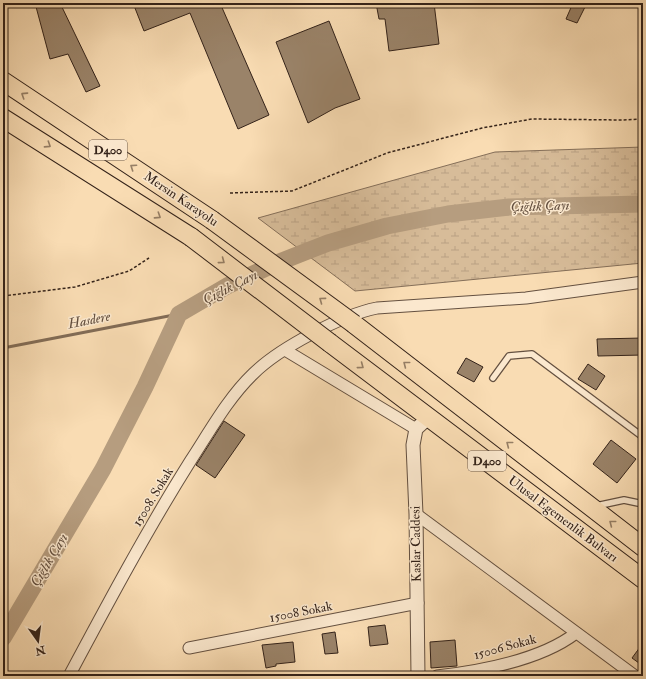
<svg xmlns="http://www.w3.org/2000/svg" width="646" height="679" font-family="'IM FELL Double Pica',serif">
	<defs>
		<pattern id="wetland-marsh" width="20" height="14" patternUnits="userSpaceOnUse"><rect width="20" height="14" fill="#d7bc99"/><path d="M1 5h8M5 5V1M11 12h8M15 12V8" fill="none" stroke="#b9a183"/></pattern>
	</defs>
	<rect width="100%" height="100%" fill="#f9dcb3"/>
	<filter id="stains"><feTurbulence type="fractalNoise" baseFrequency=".005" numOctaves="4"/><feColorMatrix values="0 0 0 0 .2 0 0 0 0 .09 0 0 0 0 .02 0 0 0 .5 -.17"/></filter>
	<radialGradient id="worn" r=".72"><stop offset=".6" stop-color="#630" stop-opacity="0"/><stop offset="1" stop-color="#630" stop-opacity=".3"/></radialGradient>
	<!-- wetland -->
	<path fill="url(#wetland-marsh)" stroke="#856f59" d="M643,147V263L355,291L258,218L495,152Z"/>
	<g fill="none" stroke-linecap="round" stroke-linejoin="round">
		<!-- stream -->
		<path stroke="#826c56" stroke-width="3" d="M3,348L179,314"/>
		<!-- river -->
		<path stroke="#b69d7f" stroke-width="17" d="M3,638L103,469L145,387L179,314L227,286L277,263L328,243L387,226L448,214L509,207L643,204"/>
	</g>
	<!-- building -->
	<g fill="#9a8369" stroke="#332219">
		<path d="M35,3H60L100,86L86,92L68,54L50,59Z"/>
		<path d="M133,3H220L269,115L238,129L190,13L144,31Z"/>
		<path d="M376,3H434L439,44L389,51L385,19H379Z"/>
		<path d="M573,3L585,7L577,23L566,19Z"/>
		<path d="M329,21L360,99L335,108L308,123L276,42Z"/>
		<path d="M643,338V355L598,356L597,339Z"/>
		<path d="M466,358L483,367L474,382L457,373Z"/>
		<path d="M588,364L605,376L596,390L578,379Z"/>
		<path d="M224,421L245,435L215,478L196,465Z"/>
		<path d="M611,440L636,459L617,483L593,464Z"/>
		<path d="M385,625L388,644L370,646L368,627Z"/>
		<path d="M335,632L338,653L325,654L322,634Z"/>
		<path d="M455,640L457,666L431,668L430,642Z"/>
		<path d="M293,642L295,662L276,664V666L266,668L262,645Z"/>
		<path d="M643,643V666L632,658Z"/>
	</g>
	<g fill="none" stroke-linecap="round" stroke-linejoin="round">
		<!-- service casing -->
		<g stroke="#645040" stroke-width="8">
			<g id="service">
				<path d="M493,378L509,356L532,354L643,437"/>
				<path d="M596,506L624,500L643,504"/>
			</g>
		</g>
		<!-- minor casing -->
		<g stroke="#645040" stroke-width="13">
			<g id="minor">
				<path d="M285,350L416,429"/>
				<path d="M416,514L635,676"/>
				<path d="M189,648L418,603"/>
				<path d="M69,676C108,603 147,530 191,460C210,431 228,398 253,374C279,348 342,315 377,308L526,298L643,282"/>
				<path d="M437,676C480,671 541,660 576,633"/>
			</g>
		</g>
		<!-- tertiary casing -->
		<g stroke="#645040" stroke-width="15">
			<path id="tertiary" d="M418,676L416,514L413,445L416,429L429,417"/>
		</g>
		<!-- trunk casing -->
		<g stroke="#332219" stroke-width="20">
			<g id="trunk">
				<path d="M3,81L212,220"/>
				<path d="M3,118L191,237"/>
				<path d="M354,324L643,547"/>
				<path d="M330,343L643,579"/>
			</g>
		</g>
		<!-- path -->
		<g stroke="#332219" stroke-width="1.5" stroke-dasharray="3 2" stroke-linecap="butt">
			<path d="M230,193L292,191L387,153L482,128L532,119L622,120L643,119"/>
			<path d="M3,296L75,287L129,271L149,258"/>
		</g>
		<!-- service -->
		<use href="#service" stroke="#fbe8ce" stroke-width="5.5"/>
		<!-- minor -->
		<use href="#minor" stroke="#fbe8ce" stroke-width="11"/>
		<!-- tertiary -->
		<use href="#tertiary" stroke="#fbe8ce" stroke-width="13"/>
		<!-- trunk -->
		<use href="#trunk" stroke="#f9dcb3" stroke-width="18"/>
		<!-- trunk-bridge casing -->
		<g stroke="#332219" stroke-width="20" stroke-linecap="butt">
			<g id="trunk-bridge">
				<path d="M212,220L354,324"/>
				<path d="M191,237L330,343"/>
			</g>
		</g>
		<!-- trunk-bridge -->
		<use href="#trunk-bridge" stroke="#f9dcb3" stroke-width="18"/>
	</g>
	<!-- one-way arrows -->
	<defs><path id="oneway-chevron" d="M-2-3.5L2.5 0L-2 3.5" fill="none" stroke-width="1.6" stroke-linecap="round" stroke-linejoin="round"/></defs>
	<g stroke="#967f66">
		<use href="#oneway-chevron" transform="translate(24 95) rotate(-147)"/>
		<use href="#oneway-chevron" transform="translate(48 145) rotate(33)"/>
		<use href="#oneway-chevron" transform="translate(133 167) rotate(-146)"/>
		<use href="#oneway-chevron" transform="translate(158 216) rotate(33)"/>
		<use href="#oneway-chevron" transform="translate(222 261) rotate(37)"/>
		<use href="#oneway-chevron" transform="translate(322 300) rotate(-144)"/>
		<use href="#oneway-chevron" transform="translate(406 364) rotate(-142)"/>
		<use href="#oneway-chevron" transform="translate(361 366) rotate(37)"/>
		<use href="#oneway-chevron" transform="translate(509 444) rotate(-142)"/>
		<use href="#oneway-chevron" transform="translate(612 523) rotate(-142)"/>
	</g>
	<g text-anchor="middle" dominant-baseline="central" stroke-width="3" stroke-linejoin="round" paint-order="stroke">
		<!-- shield labels -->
		<g fill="#fbe8ce" stroke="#6f5d4f" stroke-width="1">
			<rect x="89" y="140" width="38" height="20" rx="3"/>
			<rect x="468" y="451" width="38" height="20" rx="3"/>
		</g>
		<g font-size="12" font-weight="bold" fill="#332219">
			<text x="108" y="150">D400</text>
			<text x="487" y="461">D400</text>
		</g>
		<!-- street labels -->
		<g font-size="13" fill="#332219" stroke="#fbe8ce">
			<text transform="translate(181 199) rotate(34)">Mersin Karayolu</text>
			<text transform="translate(153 497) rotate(-59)">15008. Sokak</text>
			<text transform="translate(563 519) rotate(37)">Ulusal Egemenlik Bulvarı</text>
			<text transform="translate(416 544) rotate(-91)">Kaslar Caddesi</text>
			<text transform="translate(301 612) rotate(-11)">15008 Sokak</text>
			<text transform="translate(505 647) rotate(-15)">15006 Sokak</text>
		</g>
		<!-- water labels -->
		<g font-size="14" font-style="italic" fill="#614d3d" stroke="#fbe8ce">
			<text transform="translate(540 206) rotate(-2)">Çığlık Çayı</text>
			<text transform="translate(230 287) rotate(-27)">Çığlık Çayı</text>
			<text transform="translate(89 320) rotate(-11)">Hasdere</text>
			<text transform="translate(49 560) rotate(-59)">Çığlık Çayı</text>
		</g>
	</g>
	<!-- margin -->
	<rect width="646" height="679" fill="none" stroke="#f9dcb3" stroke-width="16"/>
	<rect x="4" y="4" width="638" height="671" fill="none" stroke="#332219" stroke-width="2"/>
	<rect x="8" y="8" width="630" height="663" fill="none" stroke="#332219"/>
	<!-- north arrow -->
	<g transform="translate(38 641) rotate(166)" stroke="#fbe8ce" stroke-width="3" paint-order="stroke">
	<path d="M0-3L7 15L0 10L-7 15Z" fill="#332219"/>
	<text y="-6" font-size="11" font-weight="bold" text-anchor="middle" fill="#332219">N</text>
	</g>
	<rect width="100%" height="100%" filter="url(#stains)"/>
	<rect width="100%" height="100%" fill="url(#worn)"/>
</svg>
